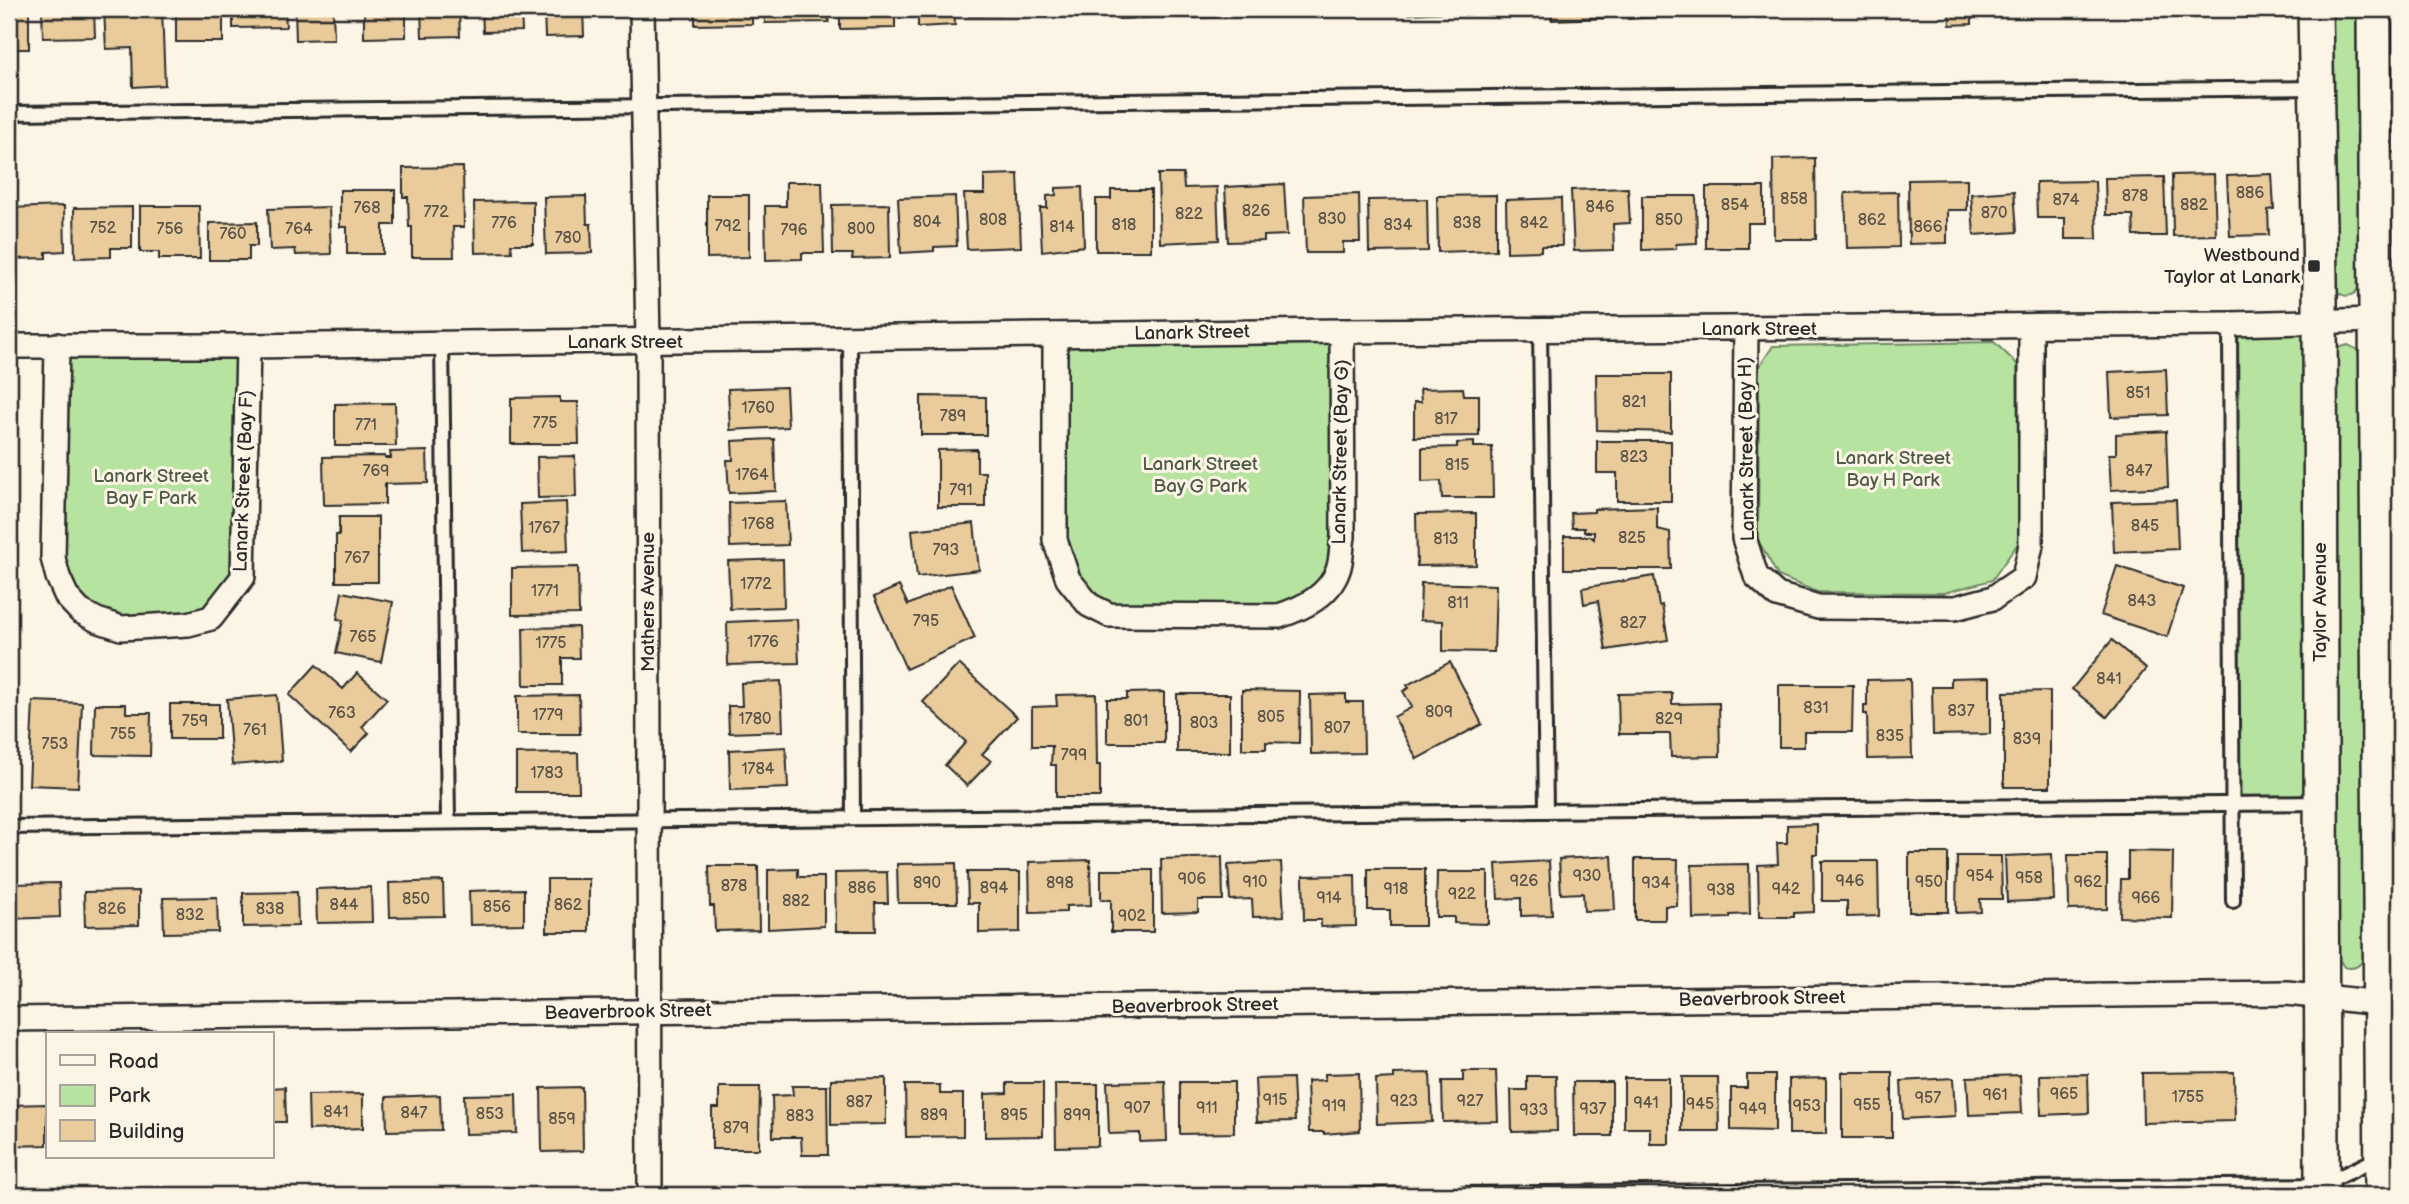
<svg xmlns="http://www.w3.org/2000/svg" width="2409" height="1204" font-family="'Balsamiq Sans',sans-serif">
	<rect width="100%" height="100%" fill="#fcf5e5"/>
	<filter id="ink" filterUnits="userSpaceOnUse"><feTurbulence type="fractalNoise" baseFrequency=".0143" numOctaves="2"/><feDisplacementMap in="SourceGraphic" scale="14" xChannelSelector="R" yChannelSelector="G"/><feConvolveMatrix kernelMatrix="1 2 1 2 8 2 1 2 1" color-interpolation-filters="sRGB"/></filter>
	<g filter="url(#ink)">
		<!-- green -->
		<g fill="#b6e3a0" stroke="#708766" stroke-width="2">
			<path d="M2330,9H2356L2359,285C2356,298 2343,299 2335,289Z"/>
			<path d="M2319,323L2321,803L2233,804L2230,324Z"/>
			<path d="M1342,331L1338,570L1304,608L1109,615L1068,579L1055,335Z"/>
			<path d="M1994,342L2017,364L2019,542L1992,580L1944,593L1817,592L1778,576L1758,540L1759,367L1773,346Z"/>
			<path d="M57,345L248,346L245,546L211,618L97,620L58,577Z"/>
			<path d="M2348,345L2356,349L2360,356L2364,956C2361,966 2354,970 2344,967L2337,956L2335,354L2340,347Z"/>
		</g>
		<!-- building -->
		<g fill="#e9cb9c" stroke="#2b2b2b" stroke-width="2">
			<rect x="9" y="9" width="20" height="40"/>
			<path d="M42,9H94L95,37L43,38Z"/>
			<path d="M104,9H162L165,85L133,87L132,48L106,49Z"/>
			<rect x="176" y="9" width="47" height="33"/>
			<path d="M233,9H285L286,27L233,28Z"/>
			<path d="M295,9H333L334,39L296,40Z"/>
			<path d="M364,9H406V37L364,38Z"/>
			<path d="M421,9H459L460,36L422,37Z"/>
			<path d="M482,9H521L522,31L483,32Z"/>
			<path d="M544,9H583L584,36L545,37Z"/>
			<path d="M695,9H752V24L695,25Z"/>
			<path d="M764,9H828L829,22L765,23Z"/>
			<path d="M840,9H895V28L840,29Z"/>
			<path d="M918,9H954L955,25L918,27Z"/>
			<path d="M968,9H1020V15L969,16Z"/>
			<path d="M1043,9H1096L1097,11L1044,13Z"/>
			<path d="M1118,9H1171L1172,17L1119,19Z"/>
			<path d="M1187,9H1240V16L1187,18Z"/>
			<path d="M1408,9H1470V11L1408,14Z"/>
			<path d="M1552,9H1605V18L1552,20Z"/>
			<path d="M1627,9H1686V15L1628,19Z"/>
			<path d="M1918,9H1972V24L1950,25L1949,10L1918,11Z"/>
			<path d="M1815,158L1816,239H1774L1773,159Z"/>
			<path d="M463,167L464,227H453L454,257H412V227H409L408,197H403V168Z"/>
			<path d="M1018,174L1021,247L967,249L964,194H984V175Z"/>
			<path d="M1158,174H1183L1184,188L1217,187L1219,240L1160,243Z"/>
			<path d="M2214,174L2216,235L2173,236L2172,175Z"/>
			<path d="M2272,174L2274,209L2268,210L2269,235L2230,236L2227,176Z"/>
			<path d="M2164,177L2166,236H2134L2133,215H2106L2105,178Z"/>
			<path d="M1967,179V210H1947V243L1909,244L1908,180Z"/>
			<path d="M2095,181L2097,239H2065V218H2037L2036,182Z"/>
			<path d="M786,182H822L824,253H802V259L766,260L765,206H786Z"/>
			<path d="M1284,184L1287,235L1264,236V241L1228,242L1225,187Z"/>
			<path d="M1082,187L1084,246L1042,251L1040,208H1047V196L1056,195V188Z"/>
			<path d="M1706,187H1764V223H1748V248H1706Z"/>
			<path d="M1628,188L1630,223L1613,224L1614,250L1574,251L1571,190Z"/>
			<path d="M340,190H395V225H383V254H347V227H340Z"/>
			<path d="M1111,190H1151V251H1096V199H1111Z"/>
			<path d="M2014,191L2017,232L1974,235L1971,194Z"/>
			<path d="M1898,192L1899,247L1847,248L1845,193Z"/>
			<path d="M1359,194L1360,242H1343V253H1306L1304,196Z"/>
			<path d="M707,195H749V257L707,258Z"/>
			<path d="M1496,195V250L1438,252L1437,196Z"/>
			<path d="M586,196L587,224H591L592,253L546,254L544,197Z"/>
			<path d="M955,196L957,246L934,247V251L901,253L898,198Z"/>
			<path d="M1642,196H1696L1697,243L1676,244V249L1642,250Z"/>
			<path d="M1561,198L1562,246H1541V251L1507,252L1506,200Z"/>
			<path d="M1427,199L1428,251L1369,252L1368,200Z"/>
			<path d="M533,201V244H511L512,252L475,253L474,202Z"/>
			<path d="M889,204L890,258L852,259L853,254H833L832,205Z"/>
			<path d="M64,206L65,251L46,252V258L9,259V208Z"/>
			<path d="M140,206H199L200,259H159V252H140Z"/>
			<path d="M132,207V248H111V257L75,258L74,208Z"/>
			<path d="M329,207L331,254L296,255L295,249L270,250L268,209Z"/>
			<path d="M257,222V246H249V260H209V223Z"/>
			<path d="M2166,369L2168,415L2111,417L2109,372Z"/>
			<path d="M1596,374H1671V432L1597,430Z"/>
			<path d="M786,387L788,427L730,430L728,389Z"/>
			<path d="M1463,388L1464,395H1479V436L1414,437V402H1421L1420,389Z"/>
			<path d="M921,396L986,397V435H921Z"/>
			<path d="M560,397V402H578L579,444H511V398Z"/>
			<path d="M395,403L396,446H335V404Z"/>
			<path d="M2166,431L2168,487L2111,490L2109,454H2116V434Z"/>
			<path d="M774,439L776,491L729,493L727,460H733L732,441Z"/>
			<path d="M1597,441H1671V501H1617V473H1597Z"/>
			<path d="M1474,442V447H1492L1493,498H1442L1441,481L1422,482V448L1457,447V443Z"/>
			<path d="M977,449V472H985V507H938V450Z"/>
			<path d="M427,451L428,483L385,484V504L324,505L323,457L385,456V458H391L390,452Z"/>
			<path d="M575,456L576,497L538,498L537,457Z"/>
			<path d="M2176,500L2178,549L2114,552L2112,502Z"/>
			<path d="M786,501L788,545L730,547L729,503Z"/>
			<path d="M566,502L568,551L522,553L520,504Z"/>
			<path d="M1657,507V529L1670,532L1671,569H1564V536H1590L1594,539V532H1584V528H1572L1571,513L1594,512V509Z"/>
			<path d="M1476,513V565L1417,566L1416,514Z"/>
			<path d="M339,517H378V582H336V535H339Z"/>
			<path d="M974,523L979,570L917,577L912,530Z"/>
			<path d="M783,559L784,607L730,609L728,561Z"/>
			<path d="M2117,566L2183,588L2167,637L2101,615Z"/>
			<path d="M578,567L579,614L512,615V568Z"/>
			<path d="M1654,576L1659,606L1662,605L1668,640L1606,650L1598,601L1584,604L1582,588Z"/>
			<path d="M1421,583L1496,585L1494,652L1443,651V621L1420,620Z"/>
			<path d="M951,585L975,638L906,669L874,597L899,586L908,605Z"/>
			<path d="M342,592L393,602L381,662L336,653L343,620L337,619Z"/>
			<path d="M797,619L799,663L728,665L727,622Z"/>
			<path d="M578,627L579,658H562V685H524L523,628Z"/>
			<path d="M2112,640L2146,669L2107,717L2072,689Z"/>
			<path d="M1450,662L1482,724L1417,759L1394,717L1412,707L1403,691L1409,688L1407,685Z"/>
			<path d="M959,664L1017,717L982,754L991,761L967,786L945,765L966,742L923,702Z"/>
			<path d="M316,665L343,689L357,673L387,699L362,727L369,733L351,752L289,695Z"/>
			<path d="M1990,677V734L1933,735L1932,687H1951V678Z"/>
			<path d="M1910,679L1912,758L1868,759L1867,714H1864V706H1867V680Z"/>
			<path d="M781,681L783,731L729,733L728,706H742L741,683Z"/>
			<path d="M1779,685H1853L1852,732H1804V747H1779Z"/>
			<path d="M1242,690L1300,691L1299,743L1266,742V749H1242Z"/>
			<path d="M2050,691V787H2004V692Z"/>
			<path d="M1164,692V743H1107V699H1127V693Z"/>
			<path d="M1672,693V704L1719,703L1720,756L1671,757L1670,734H1619L1618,694Z"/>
			<path d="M1096,694L1097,765H1100V797H1056V765H1051L1052,746H1032V707L1057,706L1056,695Z"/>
			<rect x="1177" y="694" width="53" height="58"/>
			<path d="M1346,694V702H1363L1364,753L1311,754L1310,695Z"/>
			<path d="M277,695L282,761L232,765L227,699Z"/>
			<path d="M579,695L580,734H517V696Z"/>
			<path d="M33,701L82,703L78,787L29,785Z"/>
			<path d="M95,704H126V713H151L150,756L94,755Z"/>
			<rect x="170" y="704" width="49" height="35"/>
			<path d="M786,747L788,788L730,790L729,750Z"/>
			<path d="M578,753L579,792H516V754Z"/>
			<path d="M1817,824V854H1813L1814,912L1794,913V917H1759L1758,865L1778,864L1777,843H1787V825Z"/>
			<path d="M2128,851L2173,852L2172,918L2120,917L2121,879H2128Z"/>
			<rect x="1909" y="853" width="39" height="59"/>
			<path d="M2052,854L2054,900L2007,902L2005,856Z"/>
			<path d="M2068,855H2107V909L2069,910Z"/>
			<path d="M1612,856L1615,910L1584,911L1583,893L1561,894L1559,859Z"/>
			<path d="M1957,856H2001L2002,899H1980L1981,912L1956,913Z"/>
			<path d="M1222,857L1223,900H1198V912L1162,913L1161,859Z"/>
			<path d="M1635,859H1678L1677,906H1665V920H1635Z"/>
			<path d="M1090,860L1091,905L1066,906V912L1030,913L1029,862Z"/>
			<path d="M1549,861L1552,915L1521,916V898L1498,899L1496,864Z"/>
			<path d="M1822,861H1878L1879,916L1847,917V901H1822Z"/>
			<path d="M1281,862L1284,916L1253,917L1252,899L1230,900L1228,865Z"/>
			<path d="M956,863L957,903H898L897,864Z"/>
			<path d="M1749,864L1750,914L1730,915V918L1693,919L1692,865Z"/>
			<path d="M709,866H758L759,930L715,931L714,906H710Z"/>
			<path d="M798,869V877H824V926L768,929V870Z"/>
			<path d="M1368,869H1425V926H1390V910H1368Z"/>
			<path d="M1101,870H1153V932H1111V900H1101Z"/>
			<path d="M887,872L888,903H875L876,931H836L835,873Z"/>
			<path d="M967,872H1020V932L979,933V903H968Z"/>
			<path d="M1437,872H1488V924L1454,923V917H1436Z"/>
			<path d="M1355,875L1356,926L1321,927V920H1304L1303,876Z"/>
			<rect x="547" y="879" width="42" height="53"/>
			<path d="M443,881L444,916L390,917L389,883Z"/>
			<path d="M59,883L60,917L9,919V884Z"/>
			<path d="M371,887L372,922L317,923L316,889Z"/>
			<path d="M524,889V924L470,925L469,891Z"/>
			<path d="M139,891V925L85,926L84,892Z"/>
			<path d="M297,892L298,926L243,927V893Z"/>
			<path d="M217,897L218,932L164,933L163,898Z"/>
			<path d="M1463,1071H1496L1498,1121L1443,1122L1442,1081H1463Z"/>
			<rect x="1842" y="1072" width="50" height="66"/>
			<path d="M2234,1072L2235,1121L2143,1123L2142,1073Z"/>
			<path d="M1359,1073L1360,1131L1324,1134V1132H1309L1307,1081L1325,1080V1074Z"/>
			<path d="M1430,1073L1432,1122L1377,1124L1376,1079L1394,1078V1074Z"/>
			<path d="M2088,1074L2089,1113L2041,1115L2040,1075Z"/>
			<path d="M1747,1075H1775V1131L1731,1130V1088H1747Z"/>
			<path d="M2020,1075L2022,1113L1969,1115L1967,1077Z"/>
			<path d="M1527,1076H1556L1557,1131L1512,1132L1511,1090H1527Z"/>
			<path d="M1682,1077H1718L1719,1131H1682Z"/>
			<path d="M886,1078V1124L831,1125V1079Z"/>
			<path d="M1293,1078L1295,1121L1257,1122L1255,1079Z"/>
			<path d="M1624,1078H1669V1144H1650V1128H1624Z"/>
			<path d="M1826,1078V1134H1789V1079Z"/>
			<path d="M1953,1078L1955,1116L1903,1119L1901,1081Z"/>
			<path d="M1165,1081L1167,1141L1140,1142V1133L1109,1134L1107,1082Z"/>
			<path d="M1180,1082H1234V1133L1180,1134Z"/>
			<path d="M1573,1082H1612V1136H1574Z"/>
			<path d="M1007,1083H1043V1136L985,1137V1094L1007,1093Z"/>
			<path d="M1055,1084H1098V1146L1056,1147Z"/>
			<path d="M905,1085H940V1094H963V1136L906,1137Z"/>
			<path d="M792,1086H827L828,1155H802L801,1137H773L772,1096L793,1095Z"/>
			<path d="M285,1087L286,1122H271V1088Z"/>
			<path d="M582,1087L583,1151L542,1152L541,1088Z"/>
			<path d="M719,1087H760L759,1149H712V1108H719Z"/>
			<path d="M363,1094V1128L309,1130L308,1095Z"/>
			<path d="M516,1094L517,1133L465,1134L464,1095Z"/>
			<path d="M440,1095L441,1130L387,1131L386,1097Z"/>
			<path d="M47,1104V1145L9,1146V1105Z"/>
		</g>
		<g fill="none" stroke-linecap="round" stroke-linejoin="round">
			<!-- service casing -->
			<g stroke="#2b2b2b" stroke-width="18">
				<g id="service">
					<path d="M9,113L2316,88"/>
					<path d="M2230,324L2233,901"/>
					<path d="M2381,326L2400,346"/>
					<path d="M1540,330L1546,811"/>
					<path d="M850,338L853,817"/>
					<path d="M442,342L448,822"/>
					<path d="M2378,665H2400"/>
					<path d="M9,827L2321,803"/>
					<path d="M1356,1195L2322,1185L2381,1157H2400"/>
				</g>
			</g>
			<!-- minor casing -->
			<g stroke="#2b2b2b" stroke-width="28">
				<g id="minor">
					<path d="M642,9L648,342L650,1195"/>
					<path d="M2375,166L2400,165"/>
					<path d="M1746,329L1744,538L1756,576L1777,595L1818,607L1955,608L1993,598L2024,577L2031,545V326"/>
					<path d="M1055,335V540L1068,579L1089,605L1109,615L1279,616C1303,608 1329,596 1338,570C1342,560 1341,547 1343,537L1342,331"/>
					<path d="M57,345L53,558L58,577L67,597L80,611L97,620L121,628L188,624L211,618L243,577L248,346"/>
					<path d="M9,346H248L1342,331L2230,324L2376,320"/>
					<path d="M9,1019L2287,993L2380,1003"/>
				</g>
			</g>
			<!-- secondary casing -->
			<g stroke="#2b2b2b" stroke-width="38">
				<g id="secondary">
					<path d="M2315,9L2320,280L2322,1195"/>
					<path d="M2374,9L2382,1195"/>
				</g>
			</g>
			<!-- service -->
			<use href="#service" stroke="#fcf5e5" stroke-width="12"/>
			<!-- minor -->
			<use href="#minor" stroke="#fcf5e5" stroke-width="23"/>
			<!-- secondary -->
			<use href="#secondary" stroke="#fcf5e5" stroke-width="33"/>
		</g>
	</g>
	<!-- markers -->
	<rect fill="#2b2b2b" stroke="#fcf5e5" stroke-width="2.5" x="2307" y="259" width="14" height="14" rx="3.5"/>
	<g text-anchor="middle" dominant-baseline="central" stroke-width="6" stroke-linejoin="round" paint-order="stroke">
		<!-- number labels -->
		<g font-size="16" fill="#5a5347">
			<text x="2250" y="193">886</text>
			<text x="2135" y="196">878</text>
			<text x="1794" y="199">858</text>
			<text x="2066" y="200">874</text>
			<text x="1735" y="205">854</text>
			<text x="2194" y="205">882</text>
			<text x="1600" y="207">846</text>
			<text x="367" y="208">768</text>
			<text x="1256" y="211">826</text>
			<text x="436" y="212">772</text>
			<text x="1994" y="213">870</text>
			<text x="1189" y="214">822</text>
			<text x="1332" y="219">830</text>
			<text x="993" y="220">808</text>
			<text x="1669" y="220">850</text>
			<text x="1872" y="220">862</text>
			<text x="927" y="222">804</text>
			<text x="504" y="223">776</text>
			<text x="1467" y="223">838</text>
			<text x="1534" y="223">842</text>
			<text x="1124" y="225">818</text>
			<text x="1398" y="225">834</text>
			<text x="728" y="226">792</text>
			<text x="1062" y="227">814</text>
			<text x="1928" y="227">866</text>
			<text x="103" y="228">752</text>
			<text x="170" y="229">756</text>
			<text x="299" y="229">764</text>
			<text x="861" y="229">800</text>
			<text x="794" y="230">796</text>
			<text x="233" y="234">760</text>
			<text x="568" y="238">780</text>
			<text x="2138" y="393">851</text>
			<text x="1634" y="402">821</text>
			<text x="758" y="408">1760</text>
			<text x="953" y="416">789</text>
			<text x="1446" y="419">817</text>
			<text x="545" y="423">775</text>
			<text x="366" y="425">771</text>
			<text x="1634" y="457">823</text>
			<text x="1457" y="465">815</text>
			<text x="376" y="471">769</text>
			<text x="2139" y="471">847</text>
			<text x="752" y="475">1764</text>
			<text x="961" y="490">791</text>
			<text x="758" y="524">1768</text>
			<text x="2145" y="526">845</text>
			<text x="544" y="528">1767</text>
			<text x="1632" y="538">825</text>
			<text x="1446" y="539">813</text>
			<text x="946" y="550">793</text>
			<text x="357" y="558">767</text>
			<text x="756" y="584">1772</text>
			<text x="545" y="591">1771</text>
			<text x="2142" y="601">843</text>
			<text x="1458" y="603">811</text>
			<text x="926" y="621">795</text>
			<text x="1633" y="623">827</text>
			<text x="363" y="637">765</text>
			<text x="763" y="642">1776</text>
			<text x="551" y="643">1775</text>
			<text x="2109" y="679">841</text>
			<text x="1816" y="708">831</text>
			<text x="1961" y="711">837</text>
			<text x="1439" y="712">809</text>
			<text x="342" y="713">763</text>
			<text x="548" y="715">1779</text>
			<text x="1271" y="717">805</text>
			<text x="755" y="719">1780</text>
			<text x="1669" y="719">829</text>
			<text x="195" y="721">759</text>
			<text x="1136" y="721">801</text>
			<text x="1204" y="723">803</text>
			<text x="1337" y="728">807</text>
			<text x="255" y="730">761</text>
			<text x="123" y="734">755</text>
			<text x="1890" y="736">835</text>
			<text x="2027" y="739">839</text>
			<text x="55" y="744">753</text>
			<text x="1074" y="755">799</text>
			<text x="758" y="769">1784</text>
			<text x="547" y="773">1783</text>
			<text x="1587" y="876">930</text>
			<text x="1980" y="876">954</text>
			<text x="2029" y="878">958</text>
			<text x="1192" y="879">906</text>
			<text x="1524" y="881">926</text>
			<text x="1850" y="881">946</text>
			<text x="1255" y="882">910</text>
			<text x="1929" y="882">950</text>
			<text x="2088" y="882">962</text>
			<text x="927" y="883">890</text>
			<text x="1060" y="883">898</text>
			<text x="1656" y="883">934</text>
			<text x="734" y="886">878</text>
			<text x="862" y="888">886</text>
			<text x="994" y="888">894</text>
			<text x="1396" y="889">918</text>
			<text x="1786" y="889">942</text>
			<text x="1721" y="890">938</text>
			<text x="1462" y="894">922</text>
			<text x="1329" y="898">914</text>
			<text x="2146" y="898">966</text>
			<text x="416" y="899">850</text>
			<text x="796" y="901">882</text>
			<text x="344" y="905">844</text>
			<text x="568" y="905">862</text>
			<text x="497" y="907">856</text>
			<text x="112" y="909">826</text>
			<text x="270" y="909">838</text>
			<text x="190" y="915">832</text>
			<text x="1132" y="916">902</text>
			<text x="2064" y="1094">965</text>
			<text x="1995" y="1095">961</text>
			<text x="2188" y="1097">1755</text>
			<text x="1928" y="1098">957</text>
			<text x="1275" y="1100">915</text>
			<text x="1404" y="1101">923</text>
			<text x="1470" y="1101">927</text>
			<text x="859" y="1102">887</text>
			<text x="1646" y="1103">941</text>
			<text x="1700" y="1104">945</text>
			<text x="1867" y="1105">955</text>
			<text x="1334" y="1106">919</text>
			<text x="1807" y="1106">953</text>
			<text x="1137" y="1108">907</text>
			<text x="1207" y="1108">911</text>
			<text x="1593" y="1109">937</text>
			<text x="1753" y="1109">949</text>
			<text x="1534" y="1110">933</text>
			<text x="336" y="1112">841</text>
			<text x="414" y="1113">847</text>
			<text x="490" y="1114">853</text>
			<text x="934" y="1115">889</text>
			<text x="1014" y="1115">895</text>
			<text x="1077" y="1115">899</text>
			<text x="800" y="1116">883</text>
			<text x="562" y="1119">859</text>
			<text x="736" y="1128">879</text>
		</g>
		<!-- poi labels -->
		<g font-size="19" fill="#2b2b2b" stroke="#fcf5e5" text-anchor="end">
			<text x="2300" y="255">Westbound<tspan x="2300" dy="22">Taylor at Lanark</tspan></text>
		</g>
		<!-- street labels -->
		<g font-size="19" fill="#2b2b2b" stroke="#fcf5e5">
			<text x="1759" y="329">Lanark Street</text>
			<text transform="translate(1192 333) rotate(-1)">Lanark Street</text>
			<text x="625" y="342">Lanark Street</text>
			<text transform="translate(1747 449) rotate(-91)">Lanark Street (Bay H)</text>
			<text transform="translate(1341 452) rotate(-89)">Lanark Street (Bay G)</text>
			<text transform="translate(244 481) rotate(-88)">Lanark Street (Bay F)</text>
			<text transform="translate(648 602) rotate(-90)">Mathers Avenue</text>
			<text transform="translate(2320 602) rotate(-90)">Taylor Avenue</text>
			<text transform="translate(1762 999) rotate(-1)">Beaverbrook Street</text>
			<text transform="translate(1195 1006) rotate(-1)">Beaverbrook Street</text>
			<text transform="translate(628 1012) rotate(-1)">Beaverbrook Street</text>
		</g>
		<!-- park labels -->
		<g font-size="19" fill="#4e5948" stroke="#fcf5e5">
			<text x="1893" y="458">Lanark Street<tspan x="1893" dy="22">Bay H Park</tspan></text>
			<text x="1200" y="464">Lanark Street<tspan x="1200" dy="22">Bay G Park</tspan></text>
			<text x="151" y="476">Lanark Street<tspan x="151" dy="22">Bay F Park</tspan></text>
		</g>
	</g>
	<!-- margin -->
	<rect width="2409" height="1204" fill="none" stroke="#fcf5e5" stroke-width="35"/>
	<rect x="18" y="18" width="2374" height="1169" fill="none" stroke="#2b2b2b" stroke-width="2.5" filter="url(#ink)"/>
	<!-- legend -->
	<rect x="46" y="1032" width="228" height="126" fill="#fcf5e5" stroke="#a8a49b" stroke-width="2"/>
	<rect x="60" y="1055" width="35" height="10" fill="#fcf5e5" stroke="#a8a49b" stroke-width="2"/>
	<text x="108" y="1068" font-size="21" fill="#2b2b2b">Road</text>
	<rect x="60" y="1085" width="35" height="21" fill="#b6e3a0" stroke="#a8a49b" stroke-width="2"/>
	<text x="108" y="1102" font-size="21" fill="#2b2b2b">Park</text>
	<rect x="60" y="1120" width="35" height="21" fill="#e9cb9c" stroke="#a8a49b" stroke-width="2"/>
	<text x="108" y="1138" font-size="21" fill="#2b2b2b">Building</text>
</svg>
